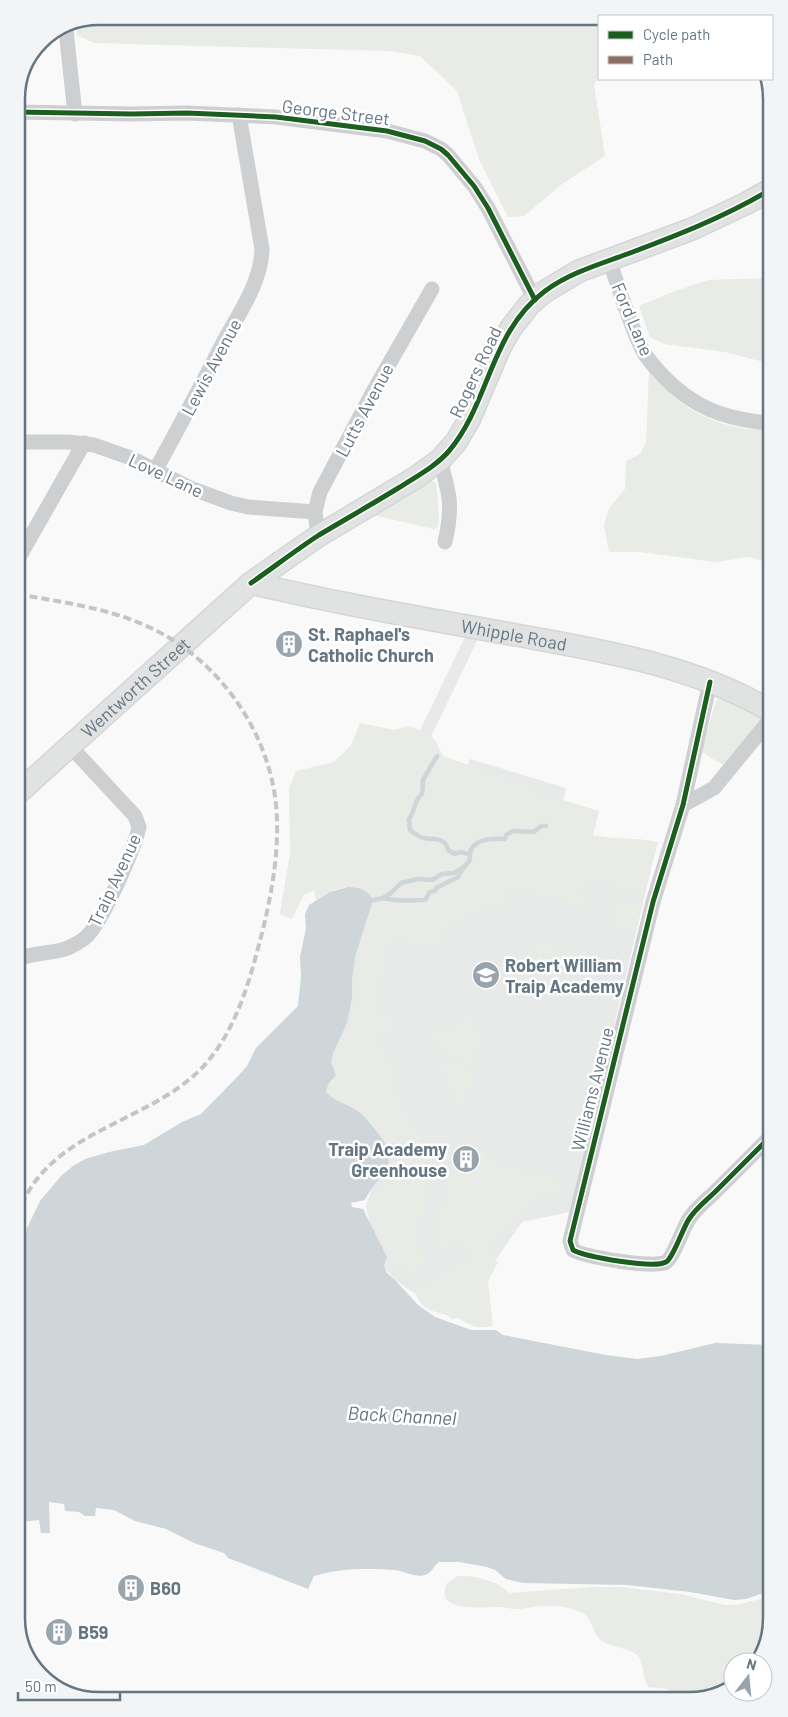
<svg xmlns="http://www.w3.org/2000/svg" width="788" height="1717" font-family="Barlow,sans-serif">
	<rect width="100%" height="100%" fill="#f9f9f9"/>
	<!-- built -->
	<path fill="#e8e9e9" d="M466,635L479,637L387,828L433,827L470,759L566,788L558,828L590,839L657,844L570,1212L522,1222L454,1320L395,1280L377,1259L366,1206L372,1187L346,1098L324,1068L347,881Z"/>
	<!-- green -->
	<g fill="#e8ebe6">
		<path d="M99,16H599V76L594,85L605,156L562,184L524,216L508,217L479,159L457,91L420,56L388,51L94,43L77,35V25Z"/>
		<path d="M768,278V363L725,352L664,344L650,337L639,306L675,291L709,280Z"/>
		<path d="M649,371C677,408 721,432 768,429L769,563L749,557L716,562L640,552H609L604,525L609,508L625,489L626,461L640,454L646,443Z"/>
		<path d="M430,480L436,483L437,488L439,523L438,527L433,529L378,516H371Z"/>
		<path d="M723,697L759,715L761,718L760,722L724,764L720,763L701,752L716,701L720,698Z"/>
		<path d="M360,723L395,730L408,726L426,732L435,740L443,756L527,786L532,791L599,811L593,835C615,840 635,837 658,842L644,893L585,879L580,894L591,897L588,909L509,887L503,911L498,909L491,912L489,907L438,931L444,945L438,948L440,955L433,958L435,949L393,939L384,976L381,975L376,995L381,996L378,1009L393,1013L391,1020L395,1028L377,1037L397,1076L390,1080L411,1122L414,1123L418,1134L433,1158L434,1167L423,1212L420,1238V1245L425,1260L416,1269L408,1273L405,1270L397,1268L368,1210C368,1175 418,1181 387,1140L384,1142L360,1112L332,1099L326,1092L328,1085L333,1081V1084L338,1073L334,1065L336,1054L350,1025L356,998L355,982L359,958L355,957L371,910V895C367,892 362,888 357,887C343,885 325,892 316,902L314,890L304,895L292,919L280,914L290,853L289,788L296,771L334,762L351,745Z"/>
		<path d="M600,896L642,906L634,936L609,930L615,906L599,902Z"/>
		<path d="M536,938L557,942L556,947L564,966L554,969L542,966L533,949Z"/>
		<path d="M607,938L611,942L604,969L574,962L567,964L561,949V944L587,950L585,958L601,962Z"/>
		<path d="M606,994L614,999L617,1008L583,1147L577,1145L611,1006L604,1004L600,1001L601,996Z"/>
		<path d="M464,1014H467L481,1028L477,1031L483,1036L475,1067L471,1066L455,1057L443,1056L430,1033L435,1030L437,1033C450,1031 455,1024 464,1014Z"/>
		<path d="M451,1061L457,1062L474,1073L466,1108L464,1111C455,1106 444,1076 439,1066Z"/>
		<path d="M466,1139C475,1139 484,1155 493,1160C510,1169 546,1174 565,1179L572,1184L574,1189L551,1192L531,1204L504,1227L495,1241L492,1257L498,1262L488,1281L493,1326C486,1327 478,1328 473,1326C466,1323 461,1319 454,1317C437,1312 418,1311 415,1289L470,1256L459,1241L439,1251L435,1247L433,1239L455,1144Z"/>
		<path d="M458,1576C478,1576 495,1580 510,1593L592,1587H621L680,1594L725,1605L741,1604L772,1596V1618L757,1662H733V1684L716,1696L669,1697V1689L648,1687C642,1678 645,1663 637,1655C627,1647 613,1648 602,1641C592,1634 593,1619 583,1613C573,1608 557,1605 546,1606C536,1606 525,1609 516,1609C510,1609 505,1607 500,1607C485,1606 433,1615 447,1583Z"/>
	</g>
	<!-- water -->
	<path fill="#ced6d9" d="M348,887C359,887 368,890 373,900L355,957L352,979V997L347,1023L333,1053L331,1063L336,1075L328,1085L326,1092C335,1102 348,1104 359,1112C367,1118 387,1143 389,1152C390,1155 389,1161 388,1164C382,1177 371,1187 365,1200L351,1203L352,1207L363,1209L387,1257L384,1266L387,1273L395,1280L418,1305L435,1317L471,1330H496L503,1335L606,1355L637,1359L661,1356L715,1343L771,1345L772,1590L746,1599L734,1600L690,1592L627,1585L523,1583L506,1579L495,1570L487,1567L459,1562H439C433,1566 432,1573 425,1575C416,1578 404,1571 395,1570C369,1568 339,1568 314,1576L308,1589L228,1558L224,1553L194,1543L166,1529L135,1521L114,1510L96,1508L95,1516H85L79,1512L65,1511L64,1504L49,1502L50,1533H41L39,1520L20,1522V1257L27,1228L40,1201L61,1176L73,1166L85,1159L109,1152L144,1145L182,1122L201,1114L239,1075L247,1066L256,1048L298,1006L301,977L300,957L306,928L305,914L309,905L330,892Z"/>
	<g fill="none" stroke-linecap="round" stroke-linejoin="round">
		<!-- stream -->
		<g stroke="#ced6d9" stroke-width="4.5">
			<path d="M437,756L423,780L422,794C414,800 415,811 409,819L410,830C414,833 419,837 424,838C434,840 446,837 448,850L455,854L460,852L469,854"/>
			<path d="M383,898C398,902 410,900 425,900L430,892L435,891L436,888L458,877L463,868"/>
			<path d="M369,901L383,898L391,893L401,883L418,879L432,880L442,874L454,873L464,867L470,860C467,839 491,838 505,839L506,835L513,831L534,832L541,826H546"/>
		</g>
		<!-- secondary casing -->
		<g stroke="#d5d6d7" stroke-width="24">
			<g id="secondary">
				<path id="s1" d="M251,583C339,604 428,619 516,635C603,651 692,665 769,710"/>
				<path id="s2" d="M18,793L251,583L318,536L415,478L440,460L456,442L469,420L500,347L511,328L529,305L544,292L579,271L692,229L747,203L768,191"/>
			</g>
		</g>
		<!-- street -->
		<g stroke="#cecfd0" stroke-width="15">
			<path d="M66,30L75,114"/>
			<path d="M16,112L132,114L187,113L276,117L387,131L425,141L441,149L448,155L474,186L488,208L535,300"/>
			<path d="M609,260C620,290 629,324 643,351C648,360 655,367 662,375C693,408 725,419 768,423"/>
			<path d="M17,442H68L94,445L131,458L190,488L231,503L248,507L315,512"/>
			<path d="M440,460C450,495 453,507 445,542"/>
			<path d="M155,471C178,429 201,386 223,343C239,313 261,283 262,249L239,115"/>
			<path d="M318,536L315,512L320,492L374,390L432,289"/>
			<path d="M18,559L84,443"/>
			<path d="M710,682L683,805L653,902L570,1241L573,1250C586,1257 654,1269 666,1262C673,1258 683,1228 689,1219C696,1208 707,1200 716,1191C734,1173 752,1155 770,1137"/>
			<path d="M683,805L714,788L769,721"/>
			<path d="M19,959C34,952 52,954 68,948C74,945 80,942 85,938C101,925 130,857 137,835L139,827L135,816L71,747"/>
		</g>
		<!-- secondary -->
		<use href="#secondary" stroke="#e1e2e2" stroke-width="21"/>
		<!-- rail -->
		<path stroke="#c3c5c6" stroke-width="4" stroke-dasharray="8 4" stroke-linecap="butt" d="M18,594C59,602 103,607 142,624C219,656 275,737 277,820C278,856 272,891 264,925C251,976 238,1030 201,1069C146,1124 51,1130 20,1209"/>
		<!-- quiet -->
		<path stroke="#8d6e63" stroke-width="4" stroke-dasharray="8 4" stroke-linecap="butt" d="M577,1146L592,1150"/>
		<!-- cycleway casing -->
		<g stroke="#fff" stroke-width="8">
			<g id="cycleway">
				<path d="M16,112L132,114L187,113L276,117L387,131L425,141L441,149L448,155L474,186L488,208L535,300"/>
				<path d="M251,583C274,567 296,550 319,535C346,519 374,503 400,487C417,476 436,466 449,451C490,402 490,332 545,291C571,272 601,264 630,253C678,235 724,217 768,191"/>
				<path d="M710,682L683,805L653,902L570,1241L573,1250C586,1257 654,1269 666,1262C673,1258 683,1228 689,1219C696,1208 707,1200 716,1191C734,1173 752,1155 770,1137"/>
			</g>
		</g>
		<!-- cycleway -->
		<use href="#cycleway" stroke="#1b5e20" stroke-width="5"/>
	</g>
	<!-- icons -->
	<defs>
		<g id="building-disc" transform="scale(1.4375)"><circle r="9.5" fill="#99a4ac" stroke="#fff"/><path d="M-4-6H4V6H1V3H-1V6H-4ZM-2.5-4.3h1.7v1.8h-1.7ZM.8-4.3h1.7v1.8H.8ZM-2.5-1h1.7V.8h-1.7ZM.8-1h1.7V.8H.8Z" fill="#fff"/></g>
		<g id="school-disc" transform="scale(1.4375)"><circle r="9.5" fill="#99a4ac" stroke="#fff"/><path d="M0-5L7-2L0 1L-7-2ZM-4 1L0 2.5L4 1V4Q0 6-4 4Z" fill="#fff"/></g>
	</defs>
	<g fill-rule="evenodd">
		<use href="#building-disc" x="289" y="644"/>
		<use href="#school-disc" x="486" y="975"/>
		<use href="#building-disc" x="466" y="1159"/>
		<use href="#building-disc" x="131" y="1588"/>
		<use href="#building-disc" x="59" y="1632"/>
	</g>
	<g text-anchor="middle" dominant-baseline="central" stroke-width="5" stroke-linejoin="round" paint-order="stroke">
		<!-- street labels -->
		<g font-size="18" fill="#657683" stroke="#fff">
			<text transform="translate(336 112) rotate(7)">George Street</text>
			<text transform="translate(633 319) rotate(67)">Ford Lane</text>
			<text transform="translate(211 367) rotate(-62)">Lewis Avenue</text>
			<text transform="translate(475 372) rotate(-65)">Rogers Road</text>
			<text transform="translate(364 410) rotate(-62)">Lutts Avenue</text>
			<text transform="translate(166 475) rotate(25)">Love Lane</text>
			<text stroke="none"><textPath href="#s1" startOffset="268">Whipple Road</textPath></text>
			<text stroke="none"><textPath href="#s2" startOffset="158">Wentworth Street</textPath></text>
			<text transform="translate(114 880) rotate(-65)">Traip Avenue</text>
			<text transform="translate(592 1089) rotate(-76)">Williams Avenue</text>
		</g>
		<!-- poi labels -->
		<g font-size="18" font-weight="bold" fill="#657683" stroke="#fff" text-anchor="start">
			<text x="308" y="634">St. Raphael's<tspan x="308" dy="21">Catholic Church</tspan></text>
			<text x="505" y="965">Robert William<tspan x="505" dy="21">Traip Academy</tspan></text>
			<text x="447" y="1149" text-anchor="end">Traip Academy<tspan x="447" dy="21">Greenhouse</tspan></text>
			<text x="150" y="1588">B60</text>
			<text x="78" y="1632">B59</text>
		</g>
		<!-- water labels -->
		<g font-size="19" font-style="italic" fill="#60757c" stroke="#fff">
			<text transform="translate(402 1415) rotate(3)">Back Channel</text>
		</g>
	</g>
	<!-- crop -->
	<path d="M0 0H788V1717H0ZM99 25H689A74 74 0 0 1 763 99V1618A74 74 0 0 1 689 1692H99A74 74 0 0 1 25 1618V99A74 74 0 0 1 99 25Z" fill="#f3f4f5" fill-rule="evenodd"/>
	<path fill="none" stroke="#657683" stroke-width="2.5" d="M99 25H689A74 74 0 0 1 763 99V1618A74 74 0 0 1 689 1692H99A74 74 0 0 1 25 1618V99A74 74 0 0 1 99 25Z"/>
	<!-- legend -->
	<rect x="598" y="15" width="175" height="65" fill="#ffffff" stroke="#c1c8cd"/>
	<rect x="608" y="31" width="25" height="8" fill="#1b5e20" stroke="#c1c8cd"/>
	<text x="643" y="40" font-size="15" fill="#657683">Cycle path</text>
	<rect x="608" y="56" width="25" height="8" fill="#8d6e63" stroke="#c1c8cd"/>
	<text x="643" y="65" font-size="15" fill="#657683">Path</text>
	<!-- north arrow -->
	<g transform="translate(748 1677) rotate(16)"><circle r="24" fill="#ffffff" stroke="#c1c8cd"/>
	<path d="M0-4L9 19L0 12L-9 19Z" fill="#99a4ac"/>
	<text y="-8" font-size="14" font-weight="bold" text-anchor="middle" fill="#657683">N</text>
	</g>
	<!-- scale -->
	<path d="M18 1692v8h102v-8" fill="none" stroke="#657683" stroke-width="2.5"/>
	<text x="25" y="1692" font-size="15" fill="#657683" stroke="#ffffff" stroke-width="4" paint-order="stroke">50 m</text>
</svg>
